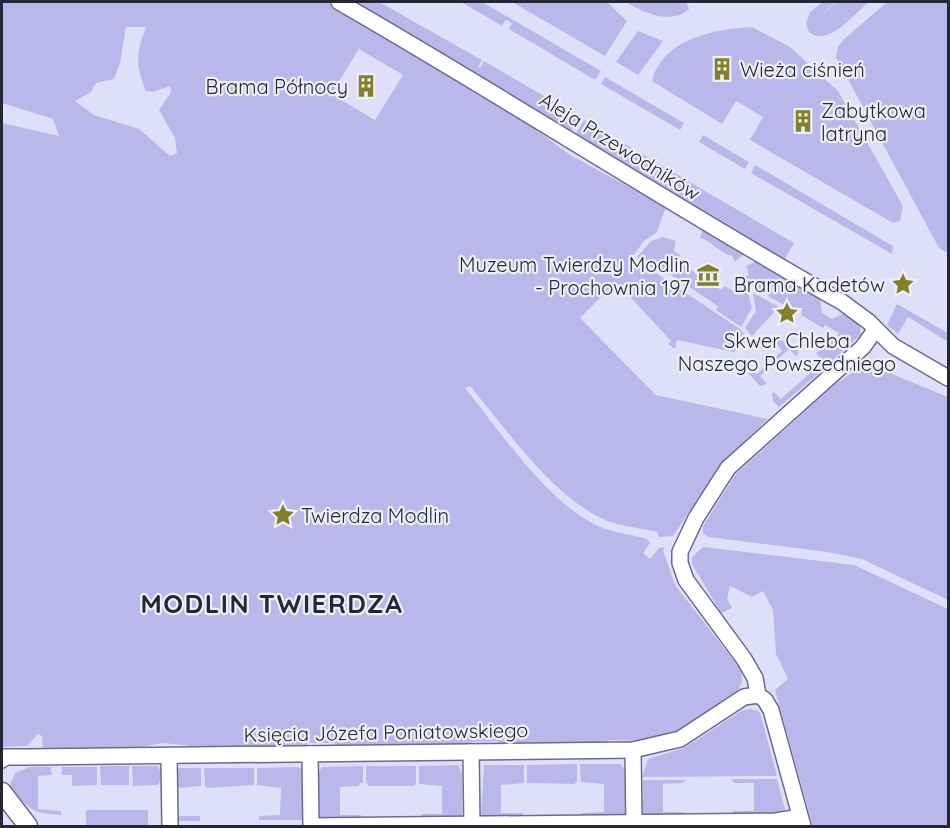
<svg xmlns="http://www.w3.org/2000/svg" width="950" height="828" font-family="Quicksand,sans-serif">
	<rect width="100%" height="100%" fill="#e0dffa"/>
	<!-- green -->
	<g fill="#bab8ea" fill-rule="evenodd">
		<path d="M2,2H327L412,49L535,129L570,155L666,207L657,232L644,241L632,257L740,329L748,339L734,352L677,340L675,349L668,344L671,341L622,288L618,292L612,286L580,318L656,395L768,419L722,462L673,536L659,537L657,532C640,528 619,526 603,519C551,495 507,430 470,386L465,388C499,430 545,499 594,524C609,532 630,534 647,539L650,543L643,553L650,559L659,548L665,547L663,550L675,585L738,666L741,665L742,682L737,692L687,727L643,741L608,740L607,742L498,744V741L472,742L471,744L335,746V743H307V746L202,747L163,743L141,747L43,749L42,736L38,734L27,746L2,747V123L59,136L53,119L2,103ZM126,27H146C136,54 135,64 146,91L153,92L170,86L171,92L159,110L175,138L177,153L170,156L139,129L94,115L75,101L91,92L96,83L114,79L120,63ZM359,49L403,75L375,120L331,94Z"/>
		<path d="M348,2H379L482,60L478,67L480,68L484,61L580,117L569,133Z"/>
		<path d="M461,2H482L601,71L595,80L509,29L512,23L506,20L502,26Z"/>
		<path d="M512,2H607L627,21L605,56Z"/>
		<path d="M627,2H686L689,9C673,25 641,13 627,2Z"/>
		<path d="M823,2H836L810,25L837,2H869C854,14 828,48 809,32L806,23L810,12Z"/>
		<path d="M887,2H948V253L939,248L836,57L838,47L843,40Z"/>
		<path d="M752,27L790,47L838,91L903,206L900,221L893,223L750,140L763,117L736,101L722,124L652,81C663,38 716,29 752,27Z"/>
		<path d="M638,31L663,41L638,75L616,62Z"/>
		<path d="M605,77L684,123L680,130L601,84Z"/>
		<path d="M584,120L794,243L783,262L574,137Z"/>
		<path d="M703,135L749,162L745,169L699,142Z"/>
		<path d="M755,165L893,246L892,254L751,173Z"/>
		<path d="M703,228L745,253L735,262L732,256C719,253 709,239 700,238Z"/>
		<path d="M663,237L676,241L674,251L680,255L677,261L721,290L725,286L733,291L741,284L748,293L752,308L741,327L716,310L718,306L665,271L662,274L637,257L651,241Z"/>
		<path d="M757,261L820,299L822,313L832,319L844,313L860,325L861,335L850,344L837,336L839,333L825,325L823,328L801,315L802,311L798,309L796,312L768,296L770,292L766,290L764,293L742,278L749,275L746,266Z"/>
		<path d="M753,293L779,307L752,336L745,328L756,311Z"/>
		<path d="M897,304L948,333V342L908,317L898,334L887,325Z"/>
		<path d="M833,339L847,347L827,366L816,353Z"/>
		<path d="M779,341H786L797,347L798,354L796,356L789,349L760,376L767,384L760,386L749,374L748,368L757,374L782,351L776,343Z"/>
		<path d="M806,364H812L819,373L779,407L773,401L772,394L774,392L781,399L811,372Z"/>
		<path d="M859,368L887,372L948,397V600L862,559L827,552L708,537L703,533V526L735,475L833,386Z"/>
		<path d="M703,547L854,565L948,609V826H813L775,690L788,679L776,654L773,610L763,591L752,597L730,586L727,599L732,608L721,613L692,564V557Z"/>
		<path d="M751,709L760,712L777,776L642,777L648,759L684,748L743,710Z"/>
		<path d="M577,764V782L574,784L527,783V765Z"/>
		<path d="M580,764H620L626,771V816L582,817V813L604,812V784L581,782Z"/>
		<path d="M458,765L462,774V818L421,819V814H442V786L419,784V766Z"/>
		<path d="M484,765H524V783L501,785V813H523V818H481Z"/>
		<path d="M100,766H129V785H101Z"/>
		<path d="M132,766H158L162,776L158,785L133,786Z"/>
		<path d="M363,766V783H360L359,786L340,787V815H361V819L319,820L318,773L322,767Z"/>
		<path d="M366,766H416V784L413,786H369L366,782Z"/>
		<path d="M30,767H51L52,775L38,776V809L61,811V815C32,814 27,808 10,785L15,773Z"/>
		<path d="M62,767H97V785L72,786V775H62Z"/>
		<path d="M298,767L302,769V820H259V816L280,815L281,788L257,785V768Z"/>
		<path d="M179,768H201V786L178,788V816H200V821H177V772Z"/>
		<path d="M204,768H254V785L207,788L205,786Z"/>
		<path d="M731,779H777L786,813L733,816V811H754V783H734Z"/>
		<path d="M643,780H686L682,783L663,784V812H684L685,816L642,817Z"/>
		<rect x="86" y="810" width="62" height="16"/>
	</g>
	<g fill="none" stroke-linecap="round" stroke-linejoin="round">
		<!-- minor casing -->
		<g stroke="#6d6a90" stroke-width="18">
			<g id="minor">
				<path d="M339,2C508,99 672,206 842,302L869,322L893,346L948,378"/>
				<path d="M758,695L755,678L744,659L686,580L680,563V552L696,518L728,468L863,347L875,330"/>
				<path d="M758,695L765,700L771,710L803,826"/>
				<path d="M633,750L634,826"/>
				<path d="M471,752L472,826"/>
				<path d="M310,754L311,826"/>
				<path d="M169,756L170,826"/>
				<path d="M2,760L5,757H29L633,750L680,739L744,697L758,695"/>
				<path d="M312,826L776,821L800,817"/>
			</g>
		</g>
		<!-- tertiary casing -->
		<g stroke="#6d6a90" stroke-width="21">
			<path id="tertiary" d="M2,792L28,826"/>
		</g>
		<!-- minor -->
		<use href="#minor" stroke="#fff" stroke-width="15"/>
		<!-- tertiary -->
		<use href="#tertiary" stroke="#fff" stroke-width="18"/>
	</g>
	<!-- icons -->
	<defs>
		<g id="building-bare" transform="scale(1.8)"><path d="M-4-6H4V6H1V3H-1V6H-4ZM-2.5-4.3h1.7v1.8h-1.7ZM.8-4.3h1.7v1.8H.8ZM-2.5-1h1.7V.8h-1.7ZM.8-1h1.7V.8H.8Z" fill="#848029" stroke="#efeff7" stroke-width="2.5" paint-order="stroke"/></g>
		<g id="museum-bare" transform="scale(1.8)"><path d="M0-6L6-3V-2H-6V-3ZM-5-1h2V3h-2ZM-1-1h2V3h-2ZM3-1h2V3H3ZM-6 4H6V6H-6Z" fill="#848029" stroke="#efeff7" stroke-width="2.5" paint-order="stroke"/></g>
		<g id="sight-bare" transform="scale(1.8)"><path d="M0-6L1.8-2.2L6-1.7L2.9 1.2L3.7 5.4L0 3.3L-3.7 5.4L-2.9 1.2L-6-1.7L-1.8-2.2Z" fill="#848029" stroke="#efeff7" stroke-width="2.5" paint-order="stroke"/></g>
	</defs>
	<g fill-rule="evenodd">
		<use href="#building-bare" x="722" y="69"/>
		<use href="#building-bare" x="366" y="86"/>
		<use href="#building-bare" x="803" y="121"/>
		<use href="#museum-bare" x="708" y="275"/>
		<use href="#sight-bare" x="903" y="284"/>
		<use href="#sight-bare" x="787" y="313"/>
		<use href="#sight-bare" x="283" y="515"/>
	</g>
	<g text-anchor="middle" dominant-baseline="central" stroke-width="4.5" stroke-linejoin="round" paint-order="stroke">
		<!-- poi labels -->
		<g font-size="20" fill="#272636" stroke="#efeff7" text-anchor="start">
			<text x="740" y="69">Wieża ciśnień</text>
			<text x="348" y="86" text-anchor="end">Brama Północy</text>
			<text x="821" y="110">Zabytkowa<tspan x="821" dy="23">latryna</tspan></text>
			<text x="690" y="264" text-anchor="end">Muzeum Twierdzy Modlin<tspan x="690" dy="23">- Prochownia 197</tspan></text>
			<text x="885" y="284" text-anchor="end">Brama Kadetów</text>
			<text x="787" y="340" text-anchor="middle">Skwer Chleba<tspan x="787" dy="23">Naszego Powszedniego</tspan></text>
			<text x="301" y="515">Twierdza Modlin</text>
		</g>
		<!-- street labels -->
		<g font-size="20" fill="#272636" stroke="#efeff7">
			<text transform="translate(620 146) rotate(32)">Aleja Przewodników</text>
			<text transform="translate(386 732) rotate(-1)">Księcia Józefa Poniatowskiego</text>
		</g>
		<!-- district labels -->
		<g font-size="26" font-weight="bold" letter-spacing="1.5" fill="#272636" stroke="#efeff7">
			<text x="272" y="603">MODLIN TWIERDZA</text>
		</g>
	</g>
	<!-- border -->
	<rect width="950" height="828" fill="none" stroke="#272636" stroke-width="6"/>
</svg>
